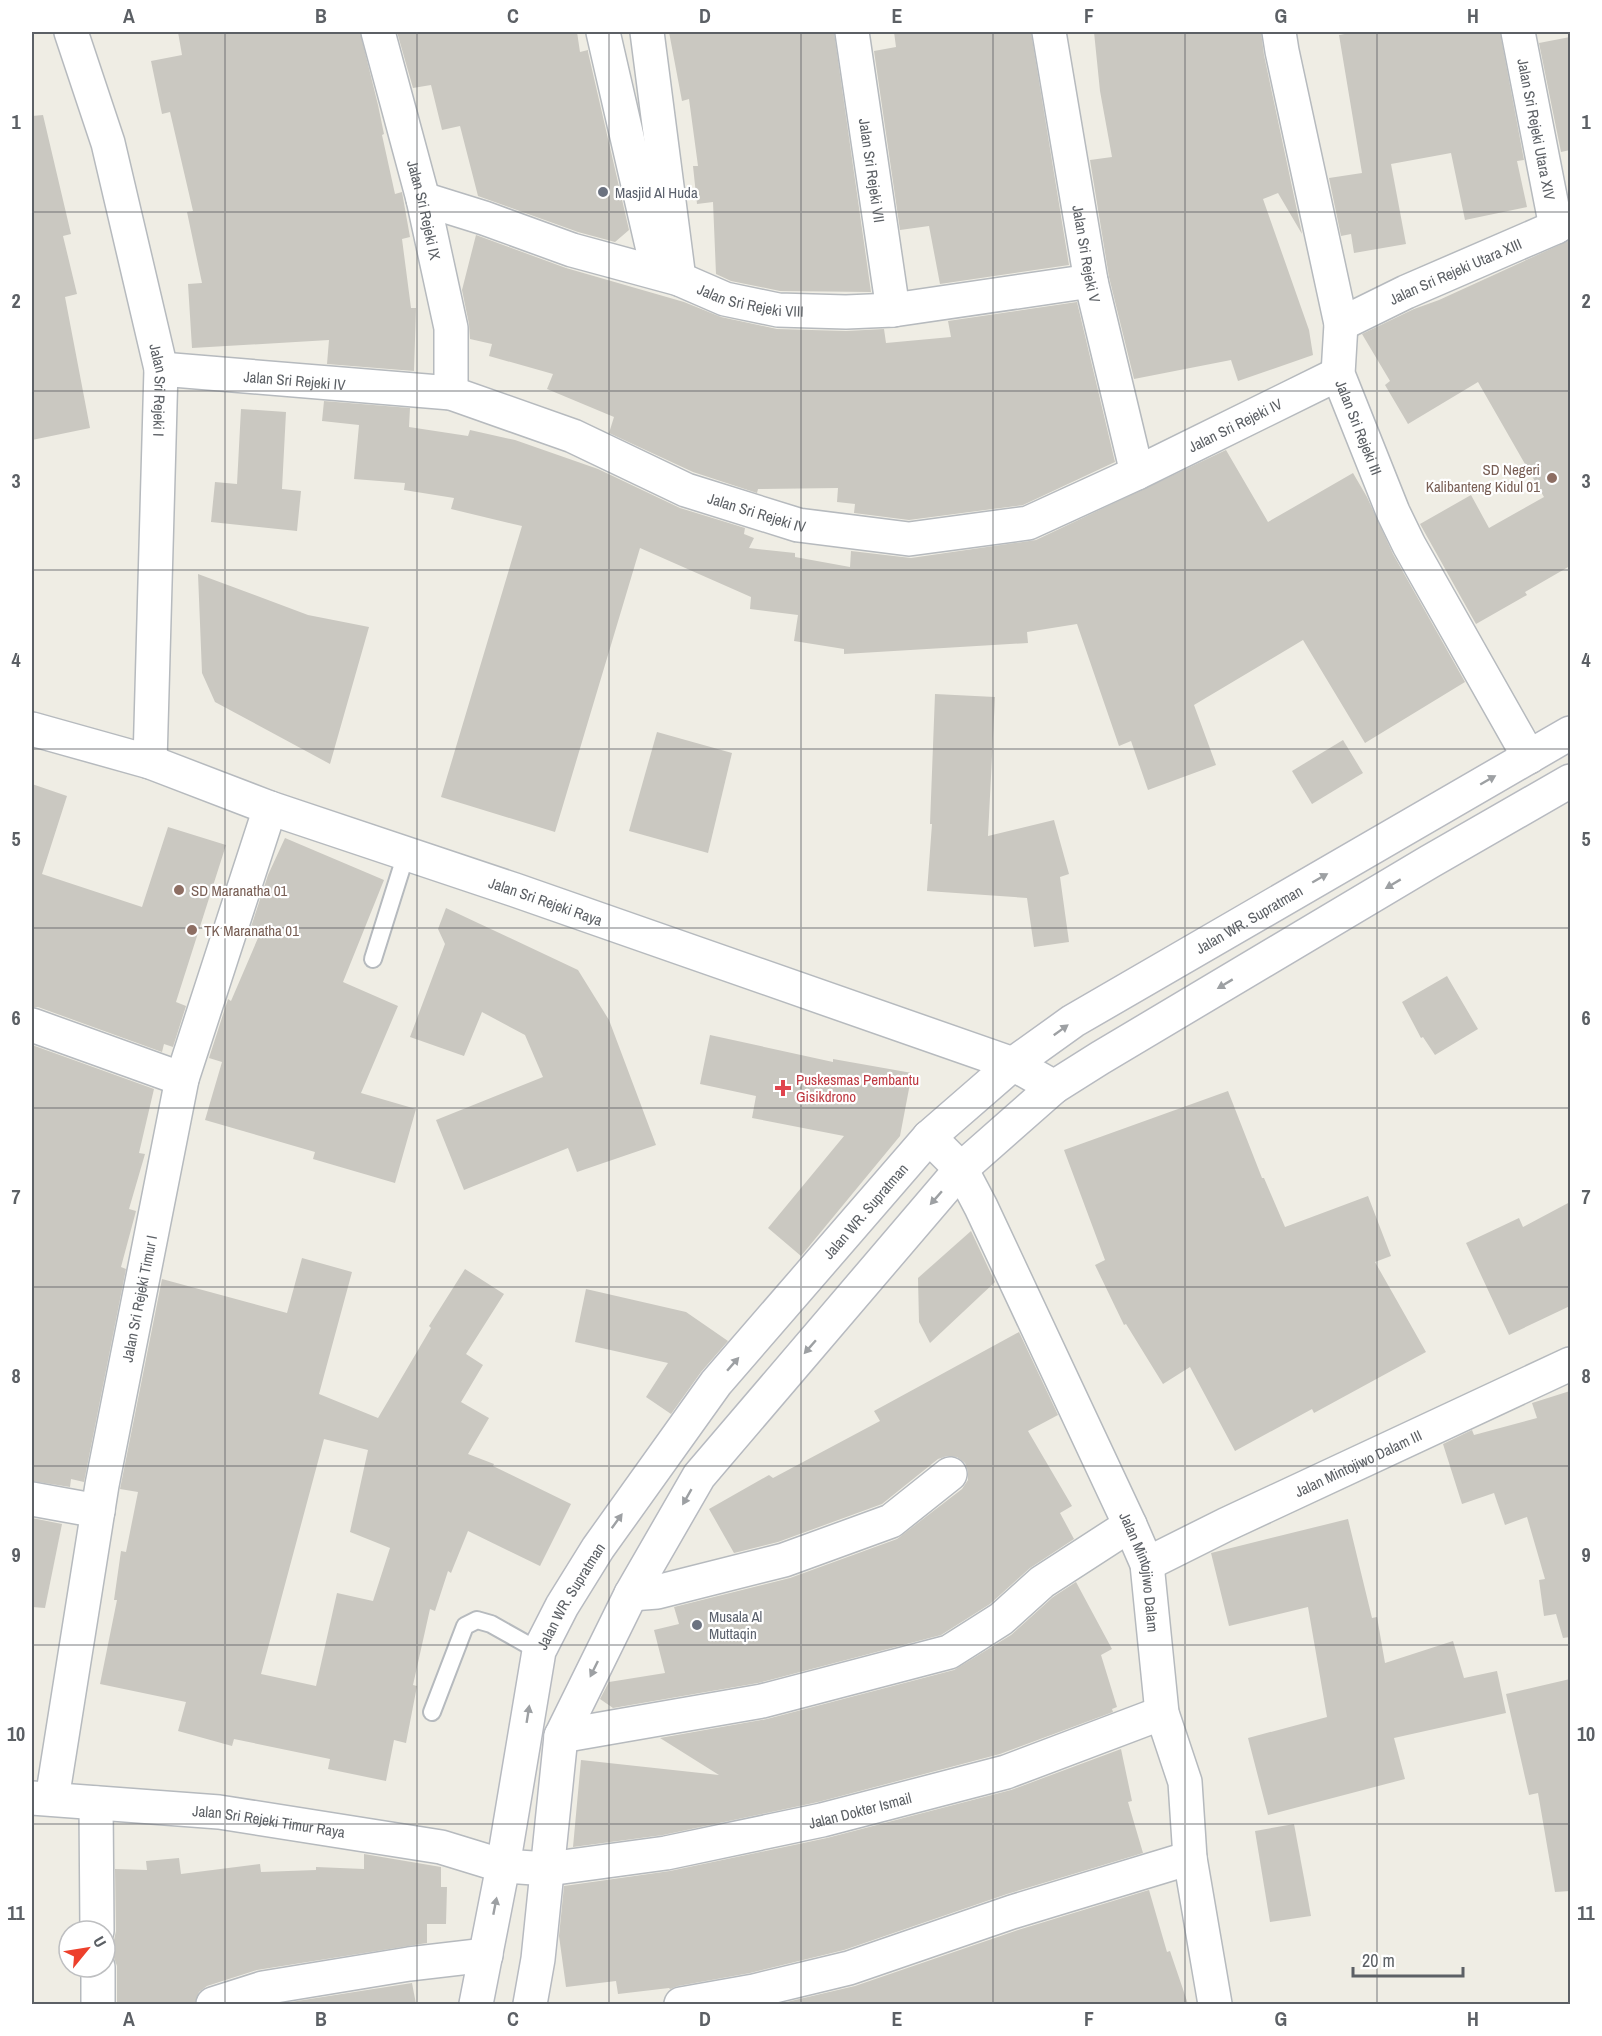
<svg xmlns="http://www.w3.org/2000/svg" width="1602" height="2036" font-family="'Archivo Narrow',sans-serif">
	<rect width="100%" height="100%" fill="#efede4"/>
	<!-- building -->
	<g fill="#cac8c1" fill-rule="evenodd">
		<path d="M178,32H360L378,105L384,134L382,135L395,194L402,192L410,237L402,239L411,308H416L414,371L327,364L329,340L192,348L188,284L202,283L187,212L193,211L170,112L162,114L151,61L182,55Z"/>
		<path d="M397,32H577L580,52L588,50V52L629,230L615,242L578,232L478,196L460,126L442,130L431,85L413,88Z"/>
		<path d="M669,32H834L871,292L780,291L731,281L716,274L713,202L697,204L693,166H698L689,99L682,101Z"/>
		<path d="M894,32H1031L1069,265L940,284L929,226L900,230L874,51L896,47Z"/>
		<path d="M1094,32H1261L1264,55L1302,234L1278,193L1263,199L1309,330L1313,355L1238,381L1231,360L1134,379L1109,277L1090,160L1112,157L1100,91Z"/>
		<path d="M1356,32H1500L1524,160L1517,161L1527,207L1465,220L1451,153L1391,164L1406,244L1354,253L1351,234L1341,236L1329,178L1362,173L1339,35Z"/>
		<path d="M1570,37V150L1561,152L1539,43Z"/>
		<path d="M43,115L71,234L63,236L77,294L65,297L90,428L32,440V116Z"/>
		<path d="M476,235L566,268L684,302L721,317L777,329L846,331L884,329L886,343L951,337L948,321L1077,302L1115,462L1023,505L909,520L854,513L855,504L837,502L838,488L758,489L757,493L693,472L609,433L614,417L547,389L553,374L489,356L492,344L470,339L469,324L462,290Z"/>
		<path d="M1570,240V566L1525,592L1527,595L1476,624L1420,524L1471,495L1489,528L1544,497L1478,382L1408,424L1385,385L1390,381L1362,334L1414,309L1439,300Z"/>
		<path d="M324,401L410,408L409,427L468,436L470,430L515,440L598,469L680,508L745,528L744,534L754,538L749,548L795,553V557L850,567L851,551L911,558L1036,540L1226,450L1268,522L1353,473L1367,497L1393,554L1465,682L1365,743L1303,640L1194,705L1216,765L1148,790L1131,741L1119,746L1077,624L1027,632L1028,643L844,654V649L794,641L798,615L750,609L751,597L640,548L555,832L441,797L522,526L451,509L454,498L404,490L405,483L354,479L359,425L322,421Z"/>
		<path d="M241,409L286,412L282,489L301,491L297,531L211,522L215,482L237,484Z"/>
		<path d="M198,574L308,615L369,627L330,764L215,702L202,673Z"/>
		<path d="M935,694L995,697L988,836L1054,820L1069,874L1060,877L1069,942L1034,947L1027,898L927,891L932,824H930Z"/>
		<path d="M657,732L732,753L708,853L629,831Z"/>
		<path d="M1343,740L1363,773L1312,804L1292,771Z"/>
		<path d="M32,784L67,796L42,874L142,907L168,827L226,845L176,1002L186,1006L173,1047L164,1044L162,1052L38,1007H32Z"/>
		<path d="M285,838L384,880L343,982L398,1006L361,1093L416,1109L395,1183L313,1159L315,1152L205,1120L222,1062L209,1058L228,999L231,1001L261,931L251,927L268,875Z"/>
		<path d="M446,908L578,970L609,1020L656,1145L577,1172L568,1148L464,1190L436,1120L543,1077L525,1035L482,1012L464,1056L410,1037L445,944L438,929Z"/>
		<path d="M1447,976L1478,1029L1435,1055L1423,1037L1421,1038L1402,1002Z"/>
		<path d="M710,1035L833,1062V1059L912,1073L900,1136L801,1256L768,1228L844,1136L752,1118L756,1096L700,1084Z"/>
		<path d="M32,1045L154,1089L139,1153L145,1154L129,1209L136,1211L121,1267L126,1269L84,1482L71,1479L70,1487L32,1481Z"/>
		<path d="M1228,1091L1262,1178H1264L1285,1227L1368,1196L1391,1256L1375,1262L1426,1352L1314,1413L1312,1409L1235,1451L1190,1367L1163,1384L1126,1324L1124,1325L1095,1265L1105,1260L1064,1150Z"/>
		<path d="M1570,1202V1306L1509,1335L1466,1243L1519,1218L1523,1227Z"/>
		<path d="M971,1231L995,1282L930,1343L919,1322L918,1278Z"/>
		<path d="M302,1258L352,1272L319,1394L378,1418L431,1328L429,1326L465,1269L504,1294L466,1354L483,1365L461,1402L489,1418L468,1454L494,1464L493,1466L571,1504L540,1566L468,1531L451,1573L448,1571L435,1611L430,1609L413,1685L417,1686L406,1743L394,1740L386,1781L328,1769L330,1759L234,1739L232,1746L178,1731L186,1702L100,1684L117,1600H114L121,1551L126,1552L138,1492L120,1489L162,1279L287,1313ZM324,1439L368,1450L350,1532L390,1548L373,1601L337,1593L316,1686L261,1674Z"/>
		<path d="M586,1289L686,1312L728,1341L701,1372L671,1414L646,1397L668,1363L575,1342Z"/>
		<path d="M1019,1332L1058,1415L1028,1431L1072,1506L1060,1513L1074,1539L1030,1568L990,1604L941,1635L758,1683L613,1708L600,1699L609,1682L665,1673L654,1630L679,1624L674,1607L790,1578L897,1539L962,1489L968,1480V1471L965,1463L957,1457L947,1456L938,1459L882,1504L778,1542L734,1553L709,1509L769,1475L773,1478L880,1421L874,1411Z"/>
		<path d="M1570,1391V1637L1563,1638L1556,1614L1544,1616L1539,1580L1545,1579L1527,1517L1505,1525L1494,1493L1462,1504L1443,1444L1472,1430L1474,1435L1537,1418L1532,1403Z"/>
		<path d="M32,1518L62,1524L45,1608L32,1607Z"/>
		<path d="M1348,1519L1372,1618L1377,1617L1385,1663L1453,1641L1464,1678L1497,1671L1506,1713L1394,1738L1405,1779L1268,1815L1248,1738L1327,1717L1308,1607L1229,1626L1211,1553Z"/>
		<path d="M1076,1582L1112,1649L1101,1655L1117,1707L1112,1709L1113,1712L1000,1754L818,1802L663,1835L573,1847L581,1760L719,1775L660,1738L767,1719L954,1670L1011,1635L1053,1597Z"/>
		<path d="M1570,1679V1891L1555,1892L1538,1793L1529,1795L1506,1694Z"/>
		<path d="M1121,1749L1132,1801L1128,1802L1143,1853L1007,1894L844,1950L750,1973L678,1986L670,1989L669,1988L618,1994L616,1981L566,1987L559,1936L564,1886L670,1871L827,1838L1011,1790Z"/>
		<path d="M1294,1824L1311,1916L1270,1922L1255,1831Z"/>
		<path d="M364,1854L441,1867V1887H447L446,1924H427V1943L257,1970L207,1986L199,1992L195,2004H117V1966L114,1958L109,1952V1945L114,1940L116,1931L115,1869L147,1870L146,1861L179,1858L181,1874L260,1864L261,1872L316,1870V1867L364,1869Z"/>
		<path d="M1149,1890L1167,1952L1170,1951L1188,2004H778L855,1986L1018,1930Z"/>
		<path d="M412,1983L416,2004H278Z"/>
	</g>
	<g fill="none" stroke-linecap="round" stroke-linejoin="round">
		<!-- lane casing -->
		<g stroke="#b6babe" stroke-width="20">
			<g id="lane">
				<path d="M373,959L406,854"/>
				<path d="M432,1712L465,1626L477,1620L491,1624L539,1651"/>
			</g>
		</g>
		<!-- street casing -->
		<g stroke="#b6babe" stroke-width="36">
			<g id="street">
				<path id="s1" d="M71,32L108,143L161,369L150,762"/>
				<path id="s2" d="M378,32L423,199L451,328V393"/>
				<path d="M603,32L658,272"/>
				<path d="M647,32L679,279"/>
				<path id="s3" d="M852,32L893,310"/>
				<path id="s4" d="M1049,32L1091,281L1137,473"/>
				<path id="s5" d="M1279,32L1282,51L1341,324L1338,374L1393,512L1409,545L1529,757"/>
				<path id="s6" d="M1518,32L1556,227"/>
				<path id="s7" d="M423,199L484,218L572,250L679,279L725,299L778,310L846,312L893,310L1091,281"/>
				<path id="s8" d="M1341,324L1406,292L1556,227L1570,219"/>
				<path id="s9" d="M161,369L451,393L573,436L686,490L798,525L909,539L1028,523L1137,473L1338,374"/>
				<path id="s10" d="M32,729L150,762L270,808L515,890L1013,1064L1054,1087"/>
				<path d="M32,1025L182,1079"/>
				<path id="s11" d="M929,1137L961,1169L981,1207L1130,1525L1147,1564L1162,1713L1185,1782L1190,1858L1215,2004"/>
				<path d="M32,1499L98,1511"/>
				<path id="s12" d="M1147,1564L1225,1525L1570,1364"/>
				<path d="M631,1594L657,1592L784,1560L891,1521L950,1474"/>
				<path d="M561,1736L762,1701L949,1652L1001,1619L1042,1582L1130,1525"/>
				<path id="s13" d="M32,1798L219,1812L441,1847L503,1866L548,1869L666,1853L822,1820L1006,1772L1162,1713"/>
				<path id="s14" d="M52,1799L102,1485L182,1079L270,808"/>
				<path d="M96,1803L97,1931"/>
				<path d="M98,1967V2004"/>
				<path d="M213,2004L263,1988L409,1964L486,1955"/>
				<path d="M681,2004L754,1991L849,1968L1012,1912L1190,1858"/>
			</g>
		</g>
		<!-- secondary casing -->
		<g stroke="#b7bac0" stroke-width="36">
			<g id="secondary">
				<path id="s15" d="M476,2004L503,1866L539,1651L562,1606L598,1548L716,1383L929,1137L1013,1064L1073,1021L1570,733"/>
				<path d="M530,2004L538,1959L561,1736L631,1594L699,1476L961,1169L1054,1087L1100,1058L1429,862L1570,781"/>
			</g>
		</g>
		<!-- lane -->
		<use href="#lane" stroke="#fff" stroke-width="16"/>
		<!-- street -->
		<use href="#street" stroke="#fff" stroke-width="33"/>
		<!-- secondary -->
		<use href="#secondary" stroke="#fff" stroke-width="33"/>
	</g>
	<!-- one-way arrows -->
	<defs><path id="oneway-solid" d="M-6-.8H1V-3.2L6.5 0L1 3.2V.8H-6Z" transform="scale(1.5)"/></defs>
	<g fill="#9da0a3">
		<use href="#oneway-solid" transform="translate(1488 780) rotate(-30)"/>
		<use href="#oneway-solid" transform="translate(1320 878) rotate(-30)"/>
		<use href="#oneway-solid" transform="translate(1393 884) rotate(149)"/>
		<use href="#oneway-solid" transform="translate(1225 984) rotate(149)"/>
		<use href="#oneway-solid" transform="translate(1061 1030) rotate(-36)"/>
		<use href="#oneway-solid" transform="translate(936 1198) rotate(131)"/>
		<use href="#oneway-solid" transform="translate(810 1347) rotate(131)"/>
		<use href="#oneway-solid" transform="translate(733 1364) rotate(-49)"/>
		<use href="#oneway-solid" transform="translate(687 1497) rotate(120)"/>
		<use href="#oneway-solid" transform="translate(617 1521) rotate(-54)"/>
		<use href="#oneway-solid" transform="translate(594 1669) rotate(116)"/>
		<use href="#oneway-solid" transform="translate(528 1714) rotate(-81)"/>
		<use href="#oneway-solid" transform="translate(495 1906) rotate(-79)"/>
	</g>
	<!-- grid -->
	<path fill="none" stroke="#5c6065" stroke-width="1.5" stroke-opacity="0.55" d="M225,32V2004M417,32V2004M609,32V2004M801,32V2004M993,32V2004M1185,32V2004M1377,32V2004M32,212H1570M32,391H1570M32,570H1570M32,749H1570M32,928H1570M32,1108H1570M32,1287H1570M32,1466H1570M32,1645H1570M32,1824H1570"/>
	<!-- markers -->
	<g fill="#6b7280" stroke="#fff" stroke-width="2">
		<circle cx="603" cy="192" r="6"/>
		<circle cx="697" cy="1625" r="6"/>
	</g>
	<g fill="#8d6e63" stroke="#fff" stroke-width="2">
		<circle cx="1552" cy="478" r="6"/>
		<circle cx="179" cy="890" r="6"/>
		<circle cx="192" cy="930" r="6"/>
	</g>
	<path fill="#e0444e" stroke="#fff" stroke-width="2" d="M780 1079h6v6h6v6h-6v6h-6v-6h-6v-6h6z"/>
	<g text-anchor="middle" dominant-baseline="central" stroke-width="4.5" stroke-linejoin="round" paint-order="stroke">
		<!-- street labels -->
		<g font-size="15" fill="#5c6065" stroke="#fff">
			<text stroke="none"><textPath href="#s6" startOffset="99">Jalan Sri Rejeki Utara XIV</textPath></text>
			<text stroke="none"><textPath href="#s3" startOffset="140">Jalan Sri Rejeki VII</textPath></text>
			<text stroke="none"><textPath href="#s2" startOffset="184">Jalan Sri Rejeki IX</textPath></text>
			<text stroke="none"><textPath href="#s4" startOffset="225">Jalan Sri Rejeki V</textPath></text>
			<text stroke="none"><textPath href="#s8" startOffset="126">Jalan Sri Rejeki Utara XIII</textPath></text>
			<text stroke="none"><textPath href="#s7" startOffset="344">Jalan Sri Rejeki VIII</textPath></text>
			<text stroke="none"><textPath href="#s9" startOffset="134">Jalan Sri Rejeki IV</textPath></text>
			<text stroke="none"><textPath href="#s1" startOffset="370">Jalan Sri Rejeki I</textPath></text>
			<text stroke="none"><textPath href="#s9" startOffset="1124">Jalan Sri Rejeki IV</textPath></text>
			<text stroke="none"><textPath href="#s5" startOffset="406">Jalan Sri Rejeki III</textPath></text>
			<text stroke="none"><textPath href="#s9" startOffset="620">Jalan Sri Rejeki IV</textPath></text>
			<text stroke="none"><textPath href="#s10" startOffset="542">Jalan Sri Rejeki Raya</textPath></text>
			<text stroke="none"><textPath href="#s15" startOffset="1394">Jalan WR. Supratman</textPath></text>
			<text stroke="none"><textPath href="#s15" startOffset="908">Jalan WR. Supratman</textPath></text>
			<text stroke="none"><textPath href="#s14" startOffset="508">Jalan Sri Rejeki Timur I</textPath></text>
			<text stroke="none"><textPath href="#s12" startOffset="234">Jalan Mintojiwo Dalam III</textPath></text>
			<text stroke="none"><textPath href="#s11" startOffset="488">Jalan Mintojiwo Dalam</textPath></text>
			<text stroke="none"><textPath href="#s15" startOffset="422">Jalan WR. Supratman</textPath></text>
			<text stroke="none"><textPath href="#s13" startOffset="840">Jalan Dokter Ismail</textPath></text>
			<text stroke="none"><textPath href="#s13" startOffset="238">Jalan Sri Rejeki Timur Raya</textPath></text>
		</g>
		<!-- worship labels -->
		<g font-size="15" fill="#5b616d" stroke="#fff" text-anchor="start">
			<text x="615" y="192">Masjid Al Huda</text>
			<text x="709" y="1616">Musala Al<tspan x="709" dy="17">Muttaqin</tspan></text>
		</g>
		<!-- education labels -->
		<g font-size="15" fill="#785e54" stroke="#fff" text-anchor="start">
			<text x="1540" y="469" text-anchor="end">SD Negeri<tspan x="1540" dy="17">Kalibanteng Kidul 01</tspan></text>
			<text x="191" y="890">SD Maranatha 01</text>
			<text x="204" y="930">TK Maranatha 01</text>
		</g>
		<!-- health labels -->
		<g font-size="15" fill="#be3a42" stroke="#fff" text-anchor="start">
			<text x="796" y="1079">Puskesmas Pembantu<tspan x="796" dy="17">Gisikdrono</tspan></text>
		</g>
	</g>
	<!-- border -->
	<rect width="1602" height="2036" fill="none" stroke="#ffffff" stroke-width="66"/>
	<!-- north arrow -->
	<g transform="translate(87 1949) rotate(60)"><circle r="28" fill="#ffffff" stroke="#bebfc1" stroke-width="1.5"/>
	<path d="M0-4.5L10 22L0 15L-10 22Z" fill="#ed402c"/>
	<text y="-9" font-size="16" font-weight="bold" text-anchor="middle" fill="#5c6065">U</text>
	</g>
	<!-- scale -->
	<path d="M1353 1967v9h110v-9" fill="none" stroke="#5c6065" stroke-width="3"/>
	<text x="1362" y="1967" font-size="18" fill="#5c6065" stroke="#ffffff" stroke-width="4.5" paint-order="stroke">20 m</text>
	<rect x="33" y="33" width="1536" height="1970" fill="none" stroke="#5c6065" stroke-width="2"/>
	<g font-size="20" text-anchor="middle" font-weight="bold" fill="#5c6065">
		<text x="129" y="23">A</text>
		<text x="321" y="23">B</text>
		<text x="513" y="23">C</text>
		<text x="705" y="23">D</text>
		<text x="897" y="23">E</text>
		<text x="1089" y="23">F</text>
		<text x="1281" y="23">G</text>
		<text x="1473" y="23">H</text>
		<text x="16" y="129">1</text>
		<text x="1586" y="129">1</text>
		<text x="16" y="308">2</text>
		<text x="1586" y="308">2</text>
		<text x="16" y="488">3</text>
		<text x="1586" y="488">3</text>
		<text x="16" y="667">4</text>
		<text x="1586" y="667">4</text>
		<text x="16" y="846">5</text>
		<text x="1586" y="846">5</text>
		<text x="16" y="1025">6</text>
		<text x="1586" y="1025">6</text>
		<text x="16" y="1204">7</text>
		<text x="1586" y="1204">7</text>
		<text x="16" y="1383">8</text>
		<text x="1586" y="1383">8</text>
		<text x="16" y="1562">9</text>
		<text x="1586" y="1562">9</text>
		<text x="16" y="1741">10</text>
		<text x="1586" y="1741">10</text>
		<text x="16" y="1920">11</text>
		<text x="1586" y="1920">11</text>
		<text x="129" y="2026">A</text>
		<text x="321" y="2026">B</text>
		<text x="513" y="2026">C</text>
		<text x="705" y="2026">D</text>
		<text x="897" y="2026">E</text>
		<text x="1089" y="2026">F</text>
		<text x="1281" y="2026">G</text>
		<text x="1473" y="2026">H</text>
	</g>
</svg>
